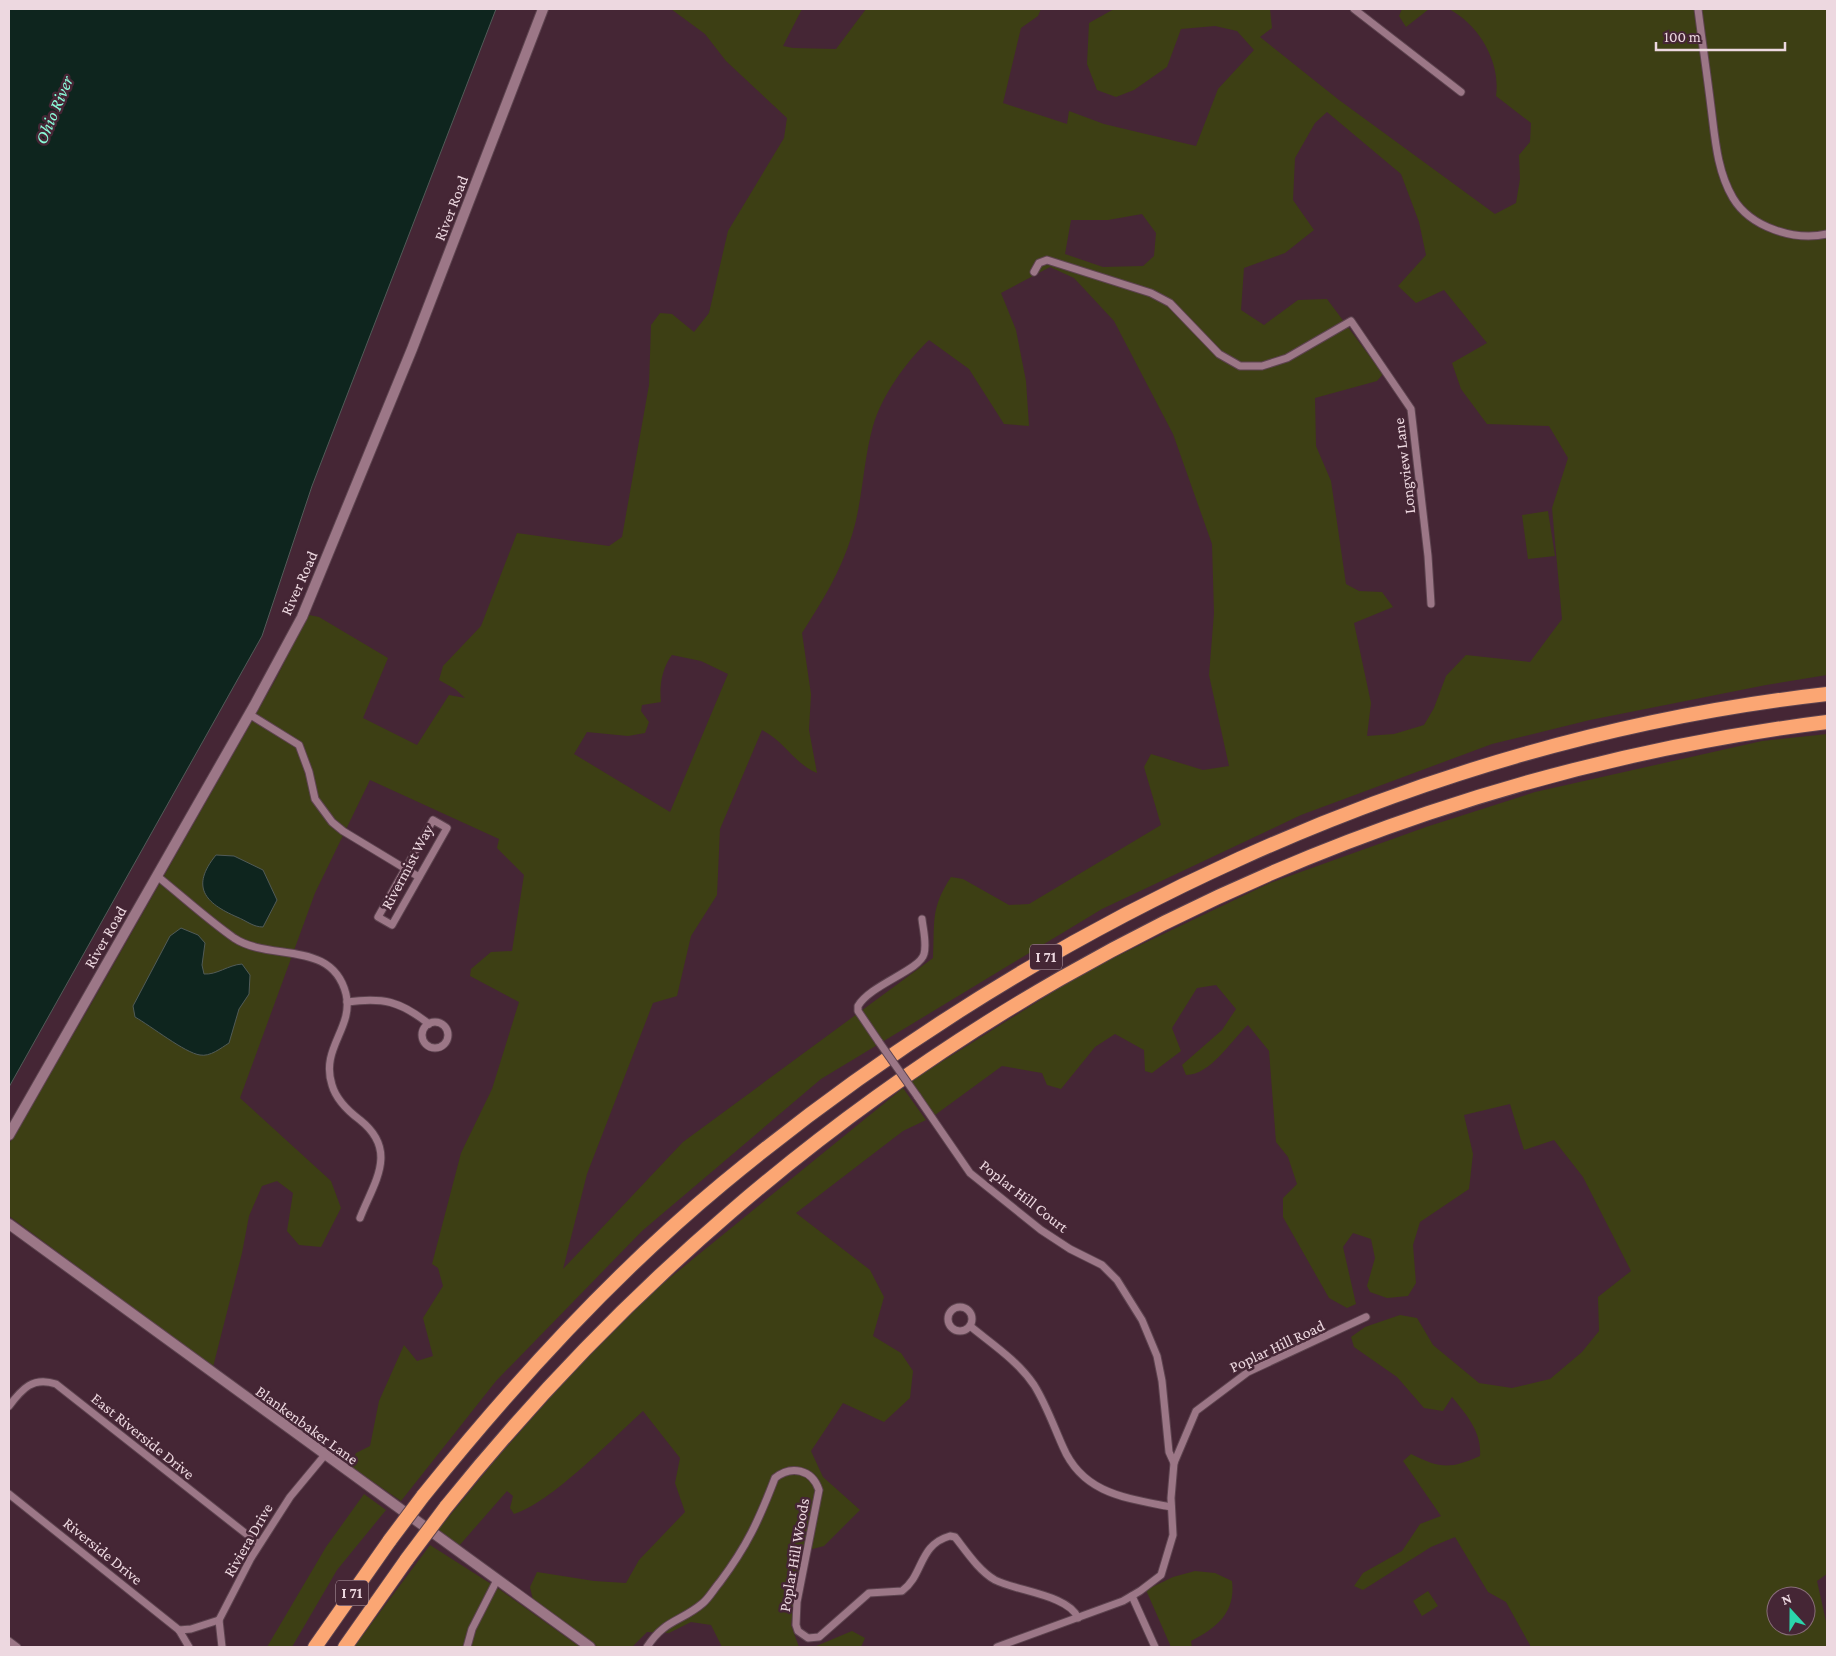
<svg xmlns="http://www.w3.org/2000/svg" width="1836" height="1656" font-family="'Crimson Pro',serif">
	<rect width="100%" height="100%" fill="#452635"/>
	<!-- green -->
	<g fill="#3d3f14" fill-rule="evenodd">
		<path d="M671,9H802L783,46L793,48L836,49L866,9H1041L1038,16L1021,28L1003,103L1067,124L1069,111L1104,124L1196,146L1218,89L1254,50L1237,31L1215,26L1181,29L1167,67L1134,90L1116,97L1097,90L1087,64L1089,23L1114,9H1270L1272,28L1260,37L1339,100L1495,214L1516,203L1520,179L1519,155L1530,142L1531,123L1496,96C1501,62 1479,25 1449,9H1827V675L1766,685L1590,720L1492,744L1301,815L1102,909L821,1079L642,1231L496,1381L401,1501L350,1466L356,1453L370,1446L379,1401L404,1345L417,1361L433,1356L423,1318L443,1286L438,1268L432,1264L461,1153L492,1089L519,1002L470,976L471,969L491,952L512,951L524,875L497,848L499,839L370,780L315,893L240,1098L331,1181L341,1208L321,1247L299,1245L287,1231L293,1193L277,1181L262,1186L249,1216L242,1253L213,1367L9,1216V1144L90,1006L277,677L306,618L309,615L319,617L388,658L363,718L417,745L449,695L465,698L455,689L439,680L443,666L481,626L517,533L609,546L622,537L649,385L651,325L660,313L672,314L694,332L709,313L728,231L784,138L787,118L726,61L705,34ZM1327,112L1401,174L1419,222L1426,255L1398,286L1416,303L1444,290L1487,343L1452,363L1461,389L1487,424L1549,426L1568,458L1552,508L1562,619L1530,662L1466,655L1446,676L1434,708L1424,725L1394,734L1367,736L1371,703L1354,623L1393,607L1382,592L1359,591L1346,584L1331,481L1316,446L1315,398L1377,381L1383,374L1327,299L1298,300L1264,325L1241,310L1244,268L1285,253L1314,230L1293,200L1295,158L1315,123ZM1142,214L1156,233L1154,256L1143,266L1103,267L1065,254L1071,220H1108ZM1050,267L1074,278L1114,321L1173,434L1212,544L1214,613L1209,675L1229,766L1203,770L1151,754L1144,767L1161,825L1029,904L1009,905L963,879L951,877C930,909 935,922 933,958L683,1142L563,1269L587,1174L653,1003L677,996L691,936L717,895L720,829L762,730C786,742 793,763 817,773L809,730L811,694L802,633C823,600 840,573 852,535C863,500 863,461 873,426C882,395 906,362 929,340L969,369L1004,424L1029,426L1026,381L1016,330L1001,293ZM672,655L701,661L728,674L670,812L574,754L587,732L628,736L645,733L649,722L641,711L642,705L661,702C659,686 662,668 672,655Z"/>
		<path d="M1402,9H1429L1406,27L1399,16Z"/>
		<path d="M1548,511L1555,556L1528,559L1522,515Z"/>
		<path d="M1827,734V1574L1817,1581L1827,1626V1647H1531L1506,1602L1488,1592L1455,1537L1431,1547L1363,1590L1354,1586L1363,1573L1402,1551L1420,1524L1441,1516L1403,1461L1411,1454C1441,1469 1450,1469 1480,1456C1482,1432 1466,1414 1452,1397L1443,1411L1424,1408L1397,1377L1354,1347L1351,1337L1365,1327L1400,1315L1417,1318L1433,1345L1479,1383L1512,1388L1550,1379L1582,1352L1599,1331L1598,1297L1631,1271L1583,1177L1554,1140L1524,1150L1510,1104L1464,1115L1473,1154L1469,1189L1420,1222L1413,1245L1416,1283L1408,1296L1387,1298L1370,1292L1367,1286L1375,1258L1371,1239L1353,1233L1343,1247L1356,1304L1347,1308L1329,1298L1283,1217V1198L1297,1184L1288,1157L1276,1142L1269,1051L1248,1025C1231,1040 1211,1075 1186,1075L1182,1065L1222,1030L1236,1009L1216,985L1197,988L1172,1028L1181,1051L1152,1073L1145,1071L1144,1050L1115,1034L1095,1047L1061,1089L1047,1085L1042,1073L1002,1066L935,1115L911,1081L1088,970L1270,883L1426,827L1535,792L1762,741ZM1776,1596H1806V1626H1776Z"/>
		<path d="M903,1088L926,1120L903,1131L796,1213L870,1270L884,1297L873,1336L901,1353L913,1371L910,1398L884,1422L843,1403L811,1451L823,1477L860,1510L824,1546L801,1552L791,1625L799,1647H722L711,1625L691,1622L669,1633L647,1632L632,1647H598L533,1600L530,1587L537,1572L594,1581L626,1583L639,1560L685,1512L675,1483L680,1458L643,1411C612,1439 551,1503 514,1514L510,1508L513,1496L507,1491L458,1547L438,1530L497,1458L579,1365L655,1290Z"/>
		<path d="M364,1494L386,1510L337,1570L292,1647H267L326,1547Z"/>
		<path d="M430,1545L499,1589L580,1647H354Z"/>
		<path d="M1195,1571L1215,1573L1232,1581C1236,1613 1216,1628 1191,1641L1192,1647H1171L1146,1590L1173,1577Z"/>
		<path d="M1428,1591L1438,1606L1422,1616L1413,1601Z"/>
		<path d="M852,1631L865,1638L861,1647H814Z"/>
	</g>
	<!-- water -->
	<g fill="#0e251e" stroke="#515b58">
		<path d="M9,9H496L312,486L262,636L9,1087Z"/>
		<path d="M216,855L234,856L263,870L277,900L263,927C253,927 247,921 237,917C205,903 190,887 216,855Z"/>
		<path d="M181,928L198,935L205,943L202,965L204,974C217,975 228,965 242,964L250,975L249,994L239,1009L229,1043C221,1048 210,1057 200,1055C185,1053 151,1026 135,1017L133,1006L170,936Z"/>
	</g>
	<g fill="none" stroke-linecap="round" stroke-linejoin="round">
		<!-- street casing -->
		<g stroke="#5d434f" stroke-width="9">
			<g id="street">
				<path d="M1354,9L1461,92"/>
				<path d="M1698,9C1702,41 1707,74 1711,107C1715,138 1717,171 1733,198C1751,228 1795,241 1827,234"/>
				<path d="M1034,272L1039,263L1047,260L1151,293L1170,303L1219,354L1240,366H1262L1287,358L1351,321L1411,409L1428,556L1431,604"/>
				<path d="M249,714L299,745L309,772L315,799L332,822L343,831L419,877"/>
				<path d="M433,820L447,828L392,925L378,917Z"/>
				<path d="M157,876C182,896 207,919 234,938C270,962 332,939 346,994C354,1028 320,1048 332,1085C336,1099 348,1111 360,1120C399,1151 374,1182 360,1218"/>
				<path d="M347,1002C383,997 400,1001 429,1024"/>
				<circle cx="435" cy="1035" r="13"/>
				<path d="M879,1042L858,1011V1006C870,985 920,970 924,954C927,943 923,929 922,919"/>
				<path d="M917,1096L970,1173L1041,1230L1070,1249L1102,1265L1117,1280L1142,1320L1157,1356L1162,1381L1169,1452L1174,1463"/>
				<circle cx="960" cy="1319" r="12"/>
				<path d="M970,1326C992,1344 1018,1361 1034,1385C1046,1404 1054,1427 1063,1447C1083,1494 1126,1498 1171,1507"/>
				<path d="M9,1406C22,1389 33,1376 56,1384L259,1544"/>
				<path d="M9,1494L179,1630L189,1647"/>
				<path d="M1132,1596L1155,1647"/>
				<path d="M179,1630L191,1629L219,1620"/>
				<path d="M9,1641L17,1647"/>
				<path d="M222,1647L219,1620L251,1558L290,1497L324,1456"/>
				<path d="M467,1647L472,1629L497,1580"/>
				<path d="M647,1647C665,1619 681,1622 703,1603C709,1598 714,1589 720,1582C747,1546 759,1520 775,1478C791,1465 812,1469 819,1490L797,1602L796,1625L798,1631L808,1638L819,1637L869,1593L902,1591C924,1575 918,1545 950,1536L955,1537C966,1551 979,1571 995,1580C1016,1591 1069,1595 1078,1618"/>
				<path d="M997,1647L1123,1601L1140,1591L1161,1575L1173,1535L1171,1498L1174,1463L1196,1411L1248,1372L1366,1317"/>
			</g>
		</g>
		<!-- secondary casing -->
		<g stroke="#5d434f" stroke-width="12">
			<g id="secondary">
				<path d="M9,1135L254,706L302,617L412,349L543,9"/>
				<path d="M9,1224L590,1647"/>
			</g>
		</g>
		<!-- highway casing -->
		<g stroke="#5d434f" stroke-width="16">
			<g id="highway">
				<path d="M423,1496C513,1384 611,1276 722,1184C1036,924 1420,740 1827,694"/>
				<path d="M446,1507C792,1076 1277,791 1827,722"/>
				<path d="M315,1647L390,1540"/>
				<path d="M345,1647L407,1559"/>
			</g>
		</g>
		<!-- street -->
		<use href="#street" stroke="#9c7787" stroke-width="7"/>
		<!-- secondary -->
		<use href="#secondary" stroke="#9c7787" stroke-width="10"/>
		<!-- highway -->
		<use href="#highway" stroke="#fba673" stroke-width="14"/>
		<!-- street-bridge casing -->
		<g stroke="#5d434f" stroke-width="9" stroke-linecap="butt">
			<path id="street-bridge" d="M879,1042L917,1096"/>
		</g>
		<!-- highway-bridge casing -->
		<g stroke="#5d434f" stroke-width="16" stroke-linecap="butt">
			<g id="highway-bridge">
				<path d="M390,1540L423,1496"/>
				<path d="M407,1559L446,1507"/>
			</g>
		</g>
		<!-- street-bridge -->
		<use href="#street-bridge" stroke="#9c7787" stroke-width="7"/>
		<!-- highway-bridge -->
		<use href="#highway-bridge" stroke="#fba673" stroke-width="14"/>
	</g>
	<g text-anchor="middle" dominant-baseline="central" stroke-width="5" stroke-linejoin="round" paint-order="stroke">
		<!-- shield labels -->
		<g fill="#452635" stroke="#bba3ad" stroke-width="1">
			<rect x="1030" y="944.5" width="32" height="25" rx="4"/>
			<rect x="336" y="1580.5" width="32" height="25" rx="4"/>
		</g>
		<g font-size="15" font-weight="bold" fill="#edd8e0">
			<text x="1046" y="957">I 71</text>
			<text x="352" y="1593">I 71</text>
		</g>
		<!-- street labels -->
		<g font-size="16" fill="#edd8e0" stroke="#452635">
			<text transform="translate(451 208) rotate(-69)">River Road</text>
			<text transform="translate(1404 466) rotate(-97)">Longview Lane</text>
			<text transform="translate(299 583) rotate(-66)">River Road</text>
			<text transform="translate(407 867) rotate(-62)">Rivermist Way</text>
			<text transform="translate(105 937) rotate(-60)">River Road</text>
			<text transform="translate(1024 1196) rotate(38)">Poplar Hill Court</text>
			<text transform="translate(1277 1346) rotate(-25)">Poplar Hill Road</text>
			<text transform="translate(307 1425) rotate(36)">Blankenbaker Lane</text>
			<text transform="translate(143 1436) rotate(39)">East Riverside Drive</text>
			<text transform="translate(248 1540) rotate(-60)">Riviera Drive</text>
			<text transform="translate(103 1551) rotate(39)">Riverside Drive</text>
			<text transform="translate(794 1555) rotate(-80)">Poplar Hill Woods</text>
		</g>
		<!-- water labels -->
		<g font-size="18" font-style="italic" fill="#8bfdda" stroke="#452635">
			<text transform="translate(54 110) rotate(-67)">Ohio River</text>
		</g>
	</g>
	<!-- border -->
	<rect width="1836" height="1656" fill="none" stroke="#edd8e0" stroke-width="20"/>
	<!-- north arrow -->
	<g transform="translate(1791 1611) rotate(339)"><circle r="24" fill="#452635" stroke="#886d79"/>
	<path d="M0-4L9 19L0 12L-9 19Z" fill="#2bd5ac"/>
	<text y="-8" font-size="14" font-weight="bold" text-anchor="middle" fill="#edd8e0">N</text>
	</g>
	<!-- scale -->
	<path d="M1656 42v8h129v-8" fill="none" stroke="#edd8e0" stroke-width="2.5"/>
	<text x="1664" y="42" font-size="15" fill="#edd8e0" stroke="#452635" stroke-width="4" paint-order="stroke">100 m</text>
</svg>
